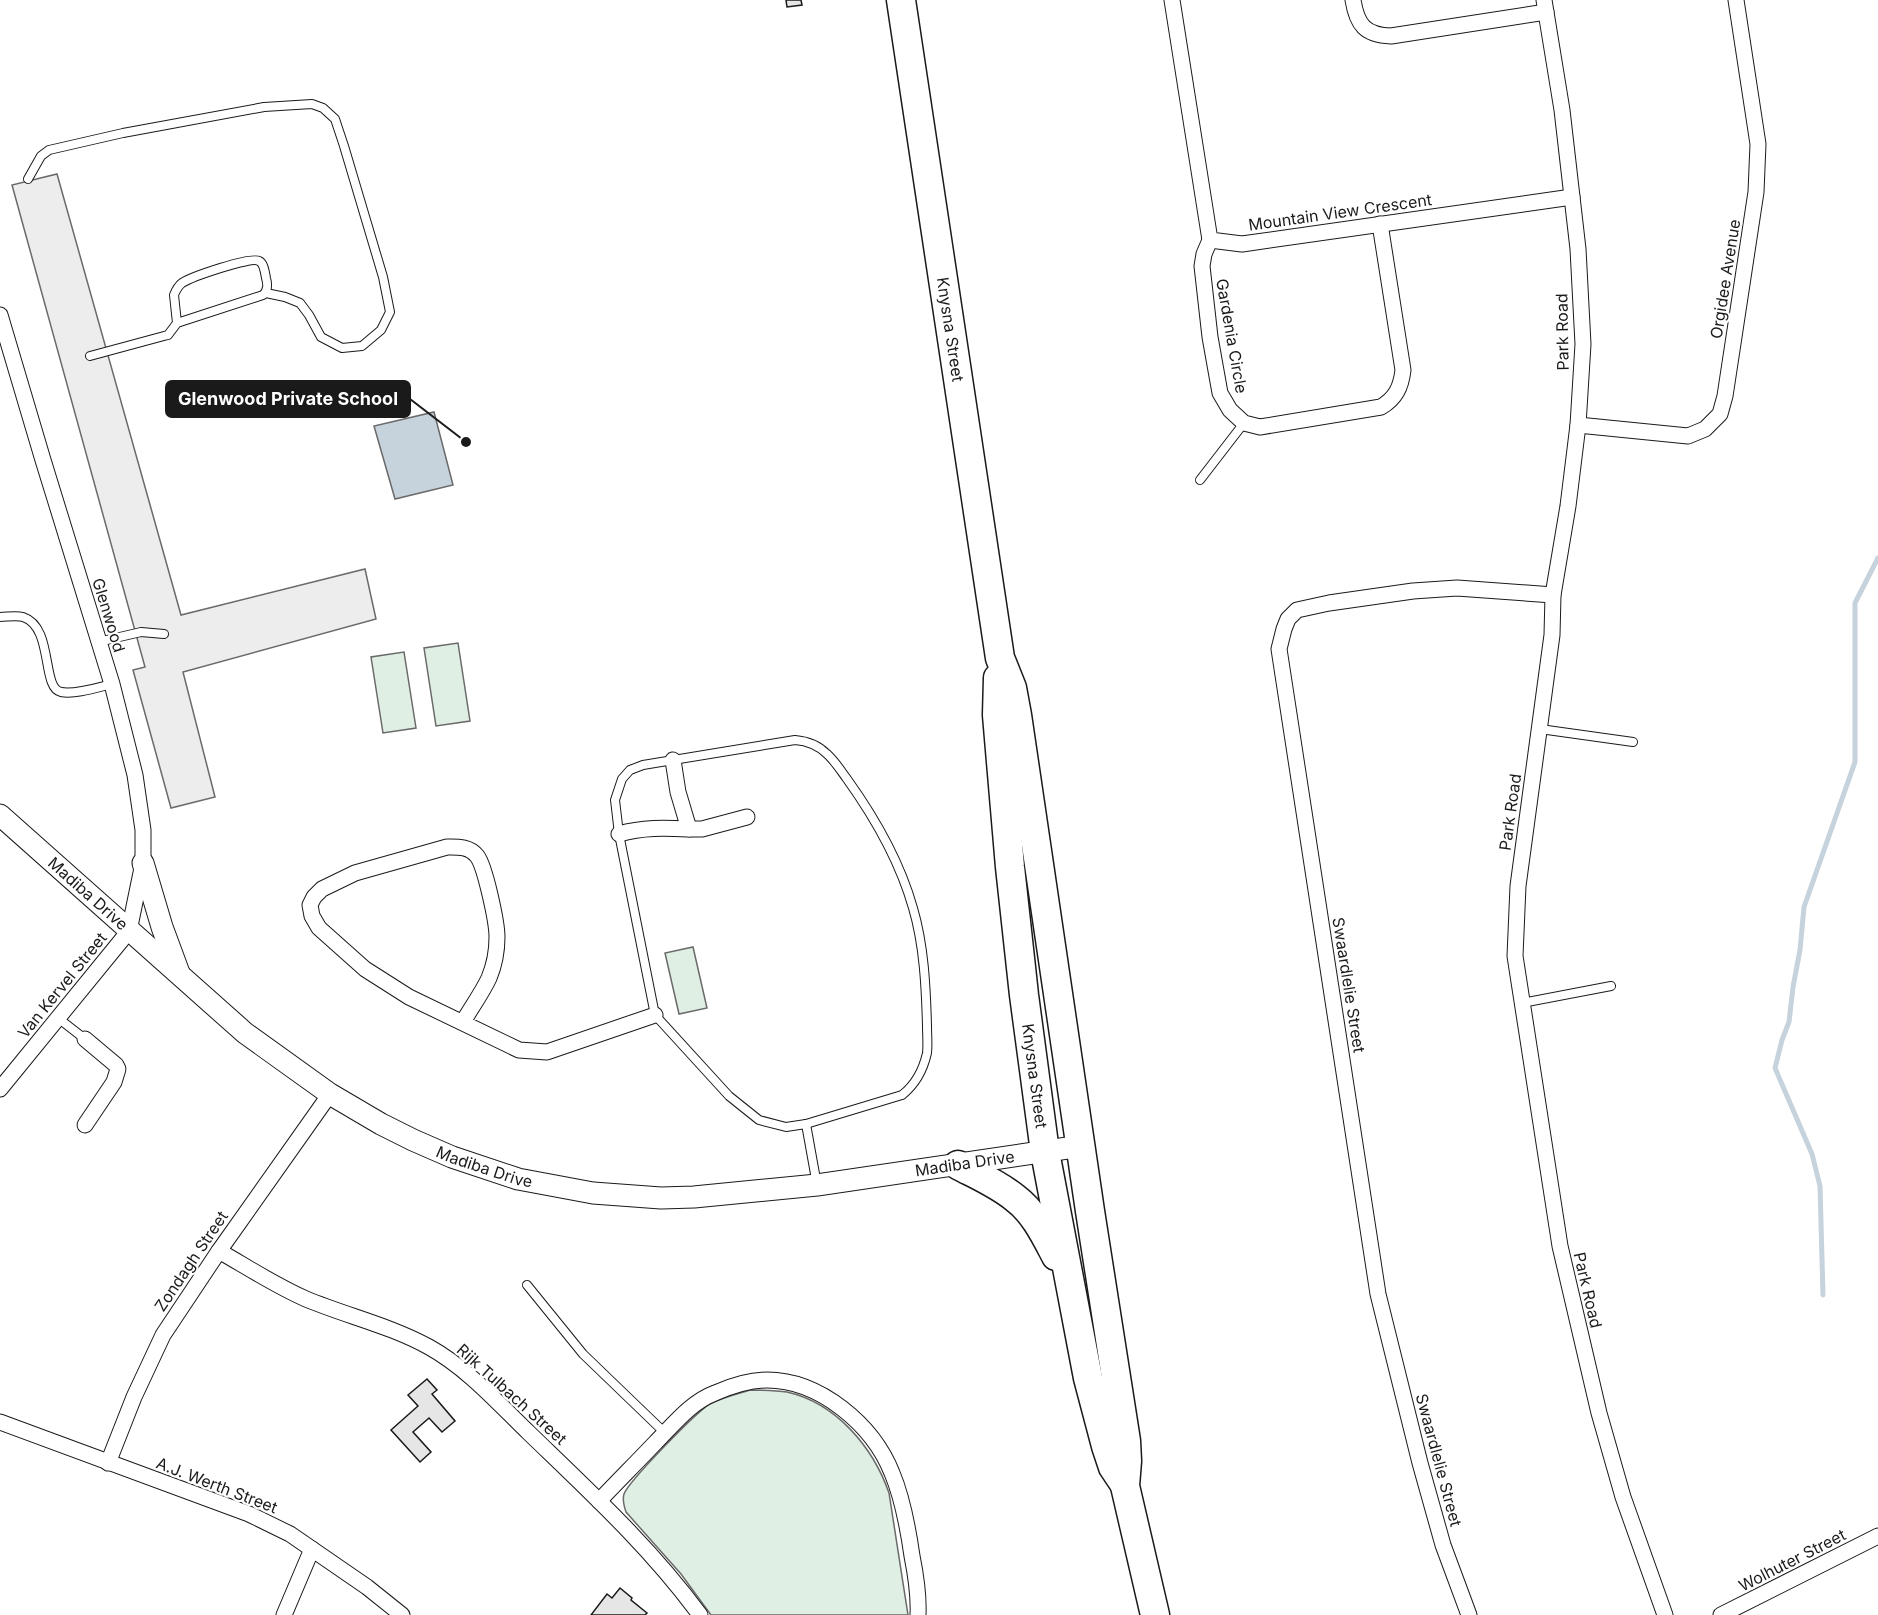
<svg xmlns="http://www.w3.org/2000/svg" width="1878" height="1615" font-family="Inter,sans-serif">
	<rect width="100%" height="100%" fill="#fff"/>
	<!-- green -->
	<g fill="#e0efe3" stroke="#6a6a6a" stroke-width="1.5">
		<path d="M458,643L470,721L436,726L424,648Z"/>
		<path d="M404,652L416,728L383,733L371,657Z"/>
		<path d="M693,947L707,1008L679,1014L665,953Z"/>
		<path d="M750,1390C762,1390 775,1390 787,1392C836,1403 873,1447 889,1493L908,1615H711L681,1574L626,1512C624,1506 622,1500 624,1494C629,1481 697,1411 710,1404C723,1397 737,1394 750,1390Z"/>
	</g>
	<!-- parking -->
	<path fill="#ededed" stroke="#6a6a6a" stroke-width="1.5" d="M57,174L181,615L365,569L376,619L183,672L215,797L171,808L133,670L145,667L12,185Z"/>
	<!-- water -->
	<path fill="#c6d2dc" stroke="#6a6a6a" stroke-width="1.5" d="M434,412L453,485L395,499L374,426Z"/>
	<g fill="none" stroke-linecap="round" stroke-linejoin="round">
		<!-- stream -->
		<path stroke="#c6d2dc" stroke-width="5" d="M1823,1295L1820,1186L1812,1154L1775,1068L1782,1040L1789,1022L1793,987L1800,950L1804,907L1855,762V603L1878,558"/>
	</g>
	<!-- building -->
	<g fill="#e6e6e6" stroke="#1a1a1a" stroke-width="1.5">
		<path d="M786,0H801L802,5L787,7Z"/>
		<path d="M427,1379L437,1390L432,1394L455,1421L442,1432L429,1418L413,1432L431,1452L420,1462L391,1430L418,1406L408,1395Z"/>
		<path d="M620,1588L632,1598L631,1600L647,1613L645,1615H591L607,1594L612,1598Z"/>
	</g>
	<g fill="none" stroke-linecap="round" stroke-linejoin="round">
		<!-- lane casing -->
		<g stroke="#1a1a1a" stroke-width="10">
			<g id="lane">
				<path d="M28,179L41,156L49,150L123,133L264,107L312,104L323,108L335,119L344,146L383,277L390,312L381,330L362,346L342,348L321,337L309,315L300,303L285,297L266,293"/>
				<path d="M90,356L164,336L168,335L177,323L263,295C268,290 268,285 266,278C265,273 264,263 259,261C251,256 191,277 182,283C178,286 176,290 174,295L177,323"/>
				<path d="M1200,480L1244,423"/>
				<path d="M0,617C7,617 16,615 23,617C54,627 41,688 61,692C75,695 99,687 112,684"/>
				<path d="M98,642L141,632L164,634"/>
				<path d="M1540,729L1633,742"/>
				<path d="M795,740C807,741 818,745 827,754C835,761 841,771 847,779C875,818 900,862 913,908C924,945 926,987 927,1026C927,1035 928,1045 927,1053C923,1071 916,1084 902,1095L806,1124L786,1127L759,1120L729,1096L655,1015L619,834L615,800L622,779L630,770L643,765Z"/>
				<path d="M1522,1003L1611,986"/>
				<path d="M58,1018L85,1039"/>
				<path d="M806,1124L817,1185"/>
				<path d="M527,1285L583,1354L665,1433"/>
			</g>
		</g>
		<!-- street casing -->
		<g stroke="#1a1a1a" stroke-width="17">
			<g id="street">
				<path d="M1172,0L1210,240L1242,244L1572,197"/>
				<path d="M1353,0C1357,25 1365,35 1391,36L1546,12"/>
				<path d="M1544,0L1562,110L1578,249L1583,344L1578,425L1568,506L1553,595L1552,635L1518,886L1515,956L1560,1246L1599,1413L1623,1497L1665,1615"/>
				<path d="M1210,240L1204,254L1202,266L1210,337L1220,393L1230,410L1244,423L1260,427L1381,407C1396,398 1401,387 1403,370L1380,224"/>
				<path d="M0,315L43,460L112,684L135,775L143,830V863L129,931L0,1089"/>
				<path d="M1578,425L1688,436L1705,429L1720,414L1725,396L1756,192L1758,144L1736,0"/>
				<path d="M689,829H702L747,817"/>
				<path d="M619,834C643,827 665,828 689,829L678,792L673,760"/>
				<path d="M463,1022C471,1008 482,993 489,978C494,966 497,950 497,937C497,922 485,866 477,856C469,846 457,847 447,847L355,873L322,889L314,897L310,905L312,916L319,928L365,969L409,997L519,1050L547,1052L655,1015"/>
				<path d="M85,1039L116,1065L118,1069L114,1082L85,1125"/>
				<path d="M219,1251C247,1267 276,1286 306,1299C347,1316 391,1326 429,1347C467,1368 498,1403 529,1433C589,1491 650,1547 700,1615"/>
				<path d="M0,1422L249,1514L290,1534L367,1587L402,1615"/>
				<path d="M108,1463L134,1397L163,1335L219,1251L330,1094"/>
				<path d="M599,1501C618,1481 637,1462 656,1442C674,1424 691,1402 715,1393C731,1386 749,1380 767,1380C820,1380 873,1425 892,1473C903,1499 908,1528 912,1556C916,1576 919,1595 918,1615"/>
				<path d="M284,1615L312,1549"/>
				<path d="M1469,1615L1443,1545L1420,1463L1378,1294L1279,649L1284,629L1288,619L1297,610L1329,603L1413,591L1457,588L1553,595"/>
				<path d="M1721,1615L1878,1536"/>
			</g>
		</g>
		<!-- secondary casing -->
		<g stroke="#1a1a1a" stroke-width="23">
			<g id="secondary">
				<path id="s1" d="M0,815L245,1033L330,1094L381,1124L413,1140L452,1157L518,1179L593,1193L661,1198L694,1197L817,1185L1081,1146"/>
				<path d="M143,863L162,927L179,973"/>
			</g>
		</g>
		<!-- highway casing -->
		<g stroke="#1a1a1a" stroke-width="31">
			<g id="highway">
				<path id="s2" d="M901,0L1000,658L1012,688L1017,715L1090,1211L1126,1441L1127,1461L1125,1486L1155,1615"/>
				<path id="s3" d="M998,678L997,715L1010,867L1024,995L1045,1152L1088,1378L1106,1446L1113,1467L1123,1482"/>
				<path d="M958,1165C977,1175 998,1184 1015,1198C1034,1212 1045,1235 1056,1256"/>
			</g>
		</g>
		<!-- lane -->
		<use href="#lane" stroke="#fff" stroke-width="8"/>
		<!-- street -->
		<use href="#street" stroke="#fff" stroke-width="15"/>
		<!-- secondary -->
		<use href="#secondary" stroke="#fff" stroke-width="21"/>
		<!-- highway -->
		<use href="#highway" stroke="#fff" stroke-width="28"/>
	</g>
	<g text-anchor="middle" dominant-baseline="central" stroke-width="4.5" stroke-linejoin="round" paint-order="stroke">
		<!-- street labels -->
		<g font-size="16" fill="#1a1a1a" stroke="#fff">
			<text transform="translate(1340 212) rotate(-8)">Mountain View Crescent</text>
			<text transform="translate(1725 279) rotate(-81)">Orgidee Avenue</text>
			<text stroke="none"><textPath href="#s2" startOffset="333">Knysna Street</textPath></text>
			<text transform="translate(1562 332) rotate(-91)">Park Road</text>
			<text transform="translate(1232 336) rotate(80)">Gardenia Circle</text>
			<text transform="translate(109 615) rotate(73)">Glenwood</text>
			<text transform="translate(1510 812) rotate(-82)">Park Road</text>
			<text stroke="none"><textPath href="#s1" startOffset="118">Madiba Drive</textPath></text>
			<text transform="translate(62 985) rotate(-51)">Van Kervel Street</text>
			<text transform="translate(1349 985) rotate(81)">Swaardlelie Street</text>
			<text stroke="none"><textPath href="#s3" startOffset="400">Knysna Street</textPath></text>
			<text stroke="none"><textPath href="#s1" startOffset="1090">Madiba Drive</textPath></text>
			<text stroke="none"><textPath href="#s1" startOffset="604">Madiba Drive</textPath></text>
			<text transform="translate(191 1261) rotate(-56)">Zondagh Street</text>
			<text transform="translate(1588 1290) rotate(77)">Park Road</text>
			<text transform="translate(512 1394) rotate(42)">Rijk Tulbach Street</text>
			<text transform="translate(1439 1460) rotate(75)">Swaardlelie Street</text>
			<text transform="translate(217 1485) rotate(21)">A.J. Werth Street</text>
			<text transform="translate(1792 1560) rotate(-27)">Wolhuter Street</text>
		</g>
	</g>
	<!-- callouts -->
	<path fill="none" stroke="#1a1a1a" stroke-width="2" d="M466 442L410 399"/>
	<circle fill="#1a1a1a" stroke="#fff" stroke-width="2" cx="466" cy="442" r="6"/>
	<rect fill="#1a1a1a" stroke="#1a1a1a" stroke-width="2" x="166" y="381" width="244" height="36" rx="6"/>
	<g font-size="18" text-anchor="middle" font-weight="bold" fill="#fff">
		<text x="288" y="405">Glenwood Private School</text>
	</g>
</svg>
